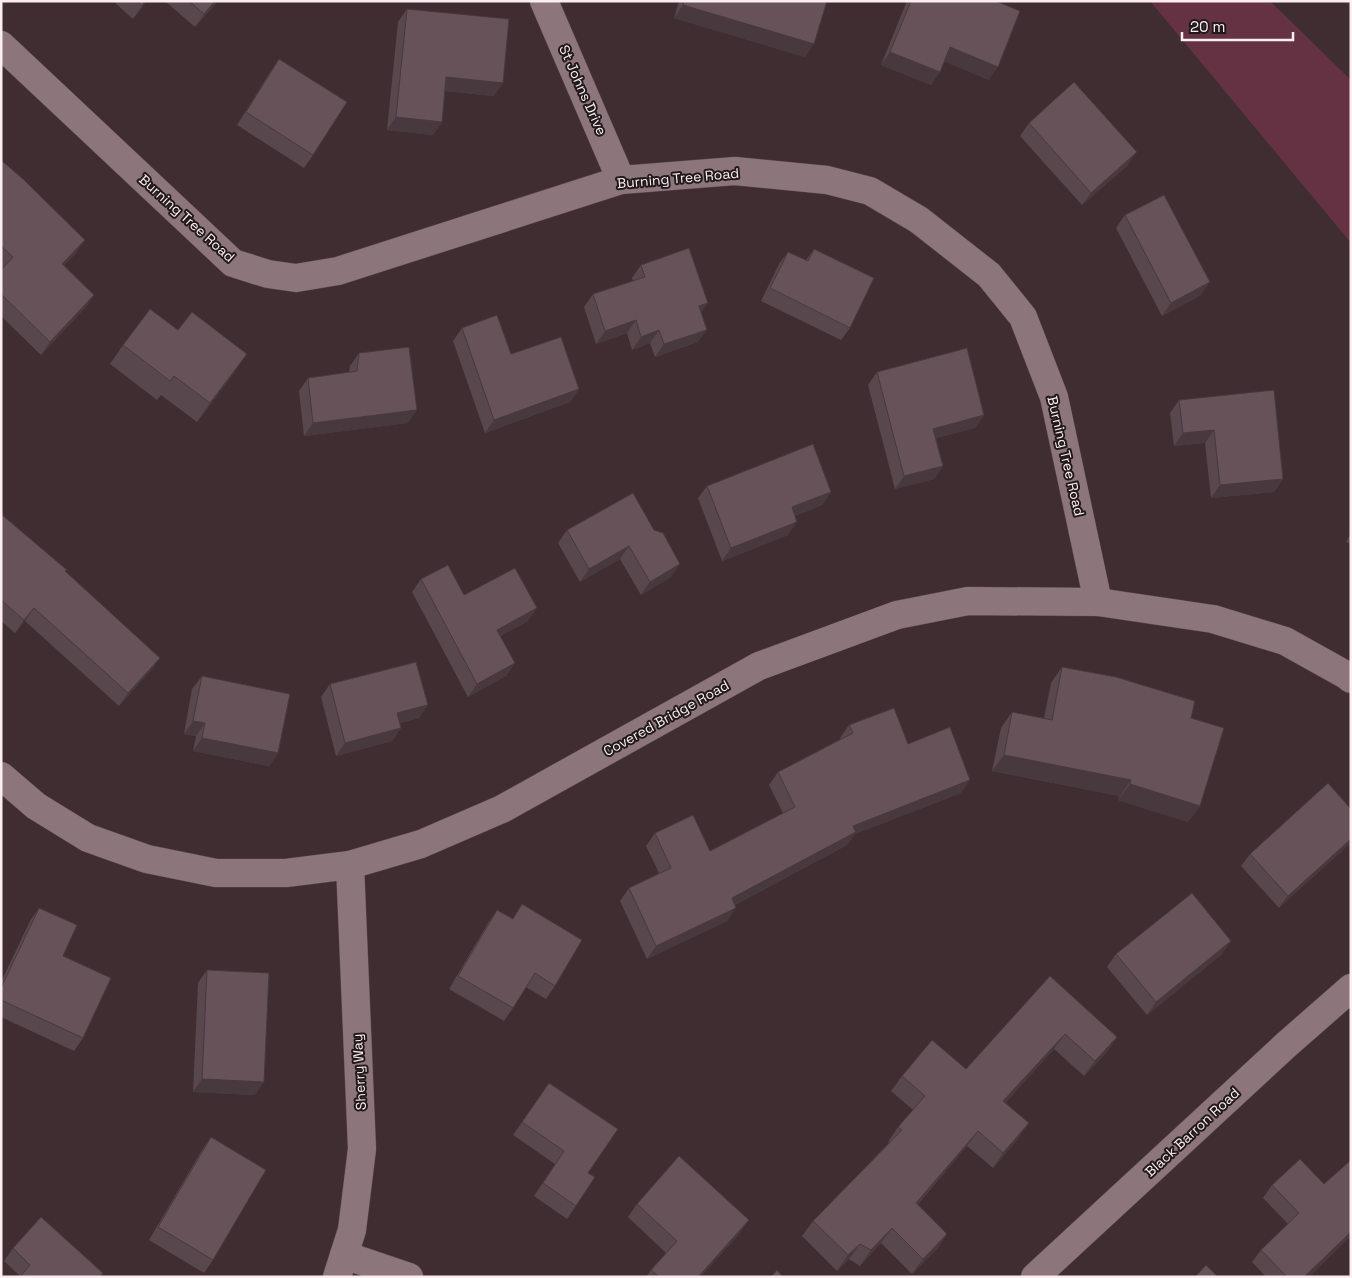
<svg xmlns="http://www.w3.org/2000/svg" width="1352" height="1278" font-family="'Space Grotesk',sans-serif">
	<rect width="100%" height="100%" fill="#3f2d32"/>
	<!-- green -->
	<path fill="#643243" d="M1150,1H1270L1351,80V243Z"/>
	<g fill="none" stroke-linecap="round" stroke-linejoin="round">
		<!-- minor casing -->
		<g stroke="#59494e" stroke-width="29">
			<g id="minor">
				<path d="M544,1L621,180"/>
				<path d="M1,45L233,263L268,274L296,278L338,271L621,180L735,171L827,180L870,191L919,220L989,275L1023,317L1054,397L1098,602"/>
				<path d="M1,776L36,806L88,838L147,859L216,873H286L350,865L421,844L502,809L759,666L897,615L968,601L1098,602L1213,619L1285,641L1346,675L1351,679"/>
				<path d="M344,1255L409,1277"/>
				<path d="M337,1277L352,1230L362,1149L350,865"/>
				<path d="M1035,1277L1286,1045L1351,988"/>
			</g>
		</g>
		<!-- minor -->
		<use href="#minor" stroke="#8c767c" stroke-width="28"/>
	</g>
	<!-- wall -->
	<g fill="#58474c">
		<path d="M113,1H147L133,19Z"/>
		<path d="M165,1H218L195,27Z"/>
		<path d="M679,1H827L805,57L674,18Z"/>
		<path d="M907,1H996L989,80L944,61L931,85L881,65Z"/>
		<path d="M407,9L494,96L445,91L442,122L433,135L387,130L398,22Z"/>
		<path d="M279,59L313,155L304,168L237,125L270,72Z"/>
		<path d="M1029,123L1128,165L1082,205L1020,136Z"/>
		<path d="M1,160L76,253L64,265L94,295L85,308L41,355L1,316V270L3,268L1,267Z"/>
		<path d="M1125,215L1201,295L1162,316L1116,228Z"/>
		<path d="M814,249L850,328L841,340L761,301L779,264L788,252L806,260Z"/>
		<path d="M641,265L701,313L698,342L655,357L650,343L632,350L627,333L596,344L584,307L593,294L633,281L632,278Z"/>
		<path d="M462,328L511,354L579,389L570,402L485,433L453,341Z"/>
		<path d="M123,345L234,373L197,422L161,395L157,400L110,364Z"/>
		<path d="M359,353L408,423L304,436L299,391L308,378L349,372L350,366Z"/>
		<path d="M877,372L984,415L975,428L936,438L943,466L934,479L895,489L868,385Z"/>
		<path d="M1179,400L1283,479L1274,492L1211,498L1205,443L1174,446L1170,413Z"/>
		<path d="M707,486L831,492L822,505L795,516L788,535L722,561L698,498Z"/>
		<path d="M633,493L671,577L641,595L620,559L580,582L558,543L567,530Z"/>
		<path d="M1,514L160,658L151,670L119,706L25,621L15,633L1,621Z"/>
		<path d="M1351,533V544L1346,542Z"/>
		<path d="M421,579L528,621L500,636L515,663L506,676L468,697L412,592Z"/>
		<path d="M1062,667L1191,718L1200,806L1188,822L1118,800L1120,796L992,771L1001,728L1012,712L1044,718L1051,683Z"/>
		<path d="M202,676L278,753L269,766L193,751L196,736L184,734L192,689Z"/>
		<path d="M330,684L419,718L400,723L401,728L392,741L336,756L321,697Z"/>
		<path d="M849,725L908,744L961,793L855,834L847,845L735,905L727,921L647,959L620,901L629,888L659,873L646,846L655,833L710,851L783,813L769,785L778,772L841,739L840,738Z"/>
		<path d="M1351,809L1279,908L1241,866L1250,854Z"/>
		<path d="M522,904L555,986L546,999L526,987L513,1008L504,1021L449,989L488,923L497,910L512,919Z"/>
		<path d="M39,908L63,956L83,1038L74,1051L1,1017V982L30,921Z"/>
		<path d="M1116,954H1222L1147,1015L1107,967Z"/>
		<path d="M207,970L255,1095L193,1092L198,983Z"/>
		<path d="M1050,976L1117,1037L1106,1053L1084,1076L1054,1049L1005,1103L1018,1139L993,1168L967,1146L918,1204L947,1234L937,1249L912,1274L881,1243L860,1266L849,1259L837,1271L802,1236L813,1221L889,1143L888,1142L898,1127L913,1110L891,1091L902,1076L966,1069Z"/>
		<path d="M540,1096L588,1173L576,1206L567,1219L534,1196L555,1164L513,1135Z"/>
		<path d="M211,1137L213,1260L204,1273L149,1240L202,1150Z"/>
		<path d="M1351,1160V1236L1309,1277H1266L1252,1262L1261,1250L1288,1224L1263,1198L1272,1185L1324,1184Z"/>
		<path d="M637,1204L740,1233L700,1277H646L651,1270L666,1253L628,1217Z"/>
		<path d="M13,1248L100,1277L20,1276L4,1261Z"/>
	</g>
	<!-- shaded-wall -->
	<g fill="#47393e">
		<path d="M145,1H147L133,19L142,6Z"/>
		<path d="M215,1H218L195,27L204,14Z"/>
		<path d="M683,5L814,44L805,57L674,18Z"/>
		<path d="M950,47L998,67L989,80L940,60Z"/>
		<path d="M890,52L940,72L931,85L881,65Z"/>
		<path d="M446,77L503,83L494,96L437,90Z"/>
		<path d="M396,117L442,122L433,135L387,130Z"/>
		<path d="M1137,152L1128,165L1082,205L1091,193Z"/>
		<path d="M85,240L76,253L53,277L62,264Z"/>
		<path d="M1210,282L1201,295L1162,316L1171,303Z"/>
		<path d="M94,295L85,308L41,355L50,342Z"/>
		<path d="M708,303L699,316V306Z"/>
		<path d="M636,320L627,333L596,344L605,331Z"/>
		<path d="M659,330L650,343L632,350L641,337Z"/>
		<path d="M707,330L698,342L655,357L664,344Z"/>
		<path d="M247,354L234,373L197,422L210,403Z"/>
		<path d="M579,389L570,402L485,433L494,420Z"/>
		<path d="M417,410L408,423L304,436L313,423Z"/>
		<path d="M984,415L975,428L924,441L933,429Z"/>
		<path d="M1214,430L1205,443L1174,446L1183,433Z"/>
		<path d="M943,466L934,479L895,489L904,476Z"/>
		<path d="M1283,479L1274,492L1211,498L1220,485Z"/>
		<path d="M831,492L822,505L783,520L792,507Z"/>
		<path d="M797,522L788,535L722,561L731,548Z"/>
		<path d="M629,546L620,559L580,582L589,569Z"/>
		<path d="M680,564L671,577L641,595L650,582Z"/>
		<path d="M34,608L25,621L15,633L24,620Z"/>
		<path d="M537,608L528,621L488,642L497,630Z"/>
		<path d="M160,658L151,670L119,706L128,693Z"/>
		<path d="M515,663L506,676L468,697L477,684Z"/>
		<path d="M428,705L419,718L388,726L397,713Z"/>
		<path d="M193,721L205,723L196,736L184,734Z"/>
		<path d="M401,728L392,741L336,756L345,743Z"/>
		<path d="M202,738L278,753L269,766L193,751Z"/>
		<path d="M1004,755L1131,780L1120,796L992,771Z"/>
		<path d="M970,780L961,793L855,834L847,845L723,911L732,898L853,826Z"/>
		<path d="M1130,784L1200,806L1188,822L1118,800Z"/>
		<path d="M1351,839V843L1279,908L1288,896Z"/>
		<path d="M736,908L727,921L647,959L656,946Z"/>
		<path d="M1231,941L1222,954L1147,1015L1156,1002Z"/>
		<path d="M1065,1034L1054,1049L993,1117L1003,1101Z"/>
		<path d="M1117,1037L1106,1053L1084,1076L1095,1061Z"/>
		<path d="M202,1079L264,1082L255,1095L193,1092Z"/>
		<path d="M1029,1123L1018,1139L993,1168L1003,1153Z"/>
		<path d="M978,1131L967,1146L905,1218L916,1203Z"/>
		<path d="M749,1220L740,1233L700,1277H698Z"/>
		<path d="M892,1228L881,1243L860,1266L871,1250Z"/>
		<path d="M1351,1232V1236L1309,1277H1304Z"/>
		<path d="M947,1234L937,1249L912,1274L923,1259Z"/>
		<path d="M860,1244L849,1259L837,1271L848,1255Z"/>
	</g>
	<!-- building -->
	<g fill="#665258" stroke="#47393e">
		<path d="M137,1H145L142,6Z"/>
		<path d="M189,1H215L204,14Z"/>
		<path d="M684,1H827L814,44L683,5Z"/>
		<path d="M911,1H996L1020,11L998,67L950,47L940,72L890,52Z"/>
		<path d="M407,9L509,19L503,83L446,77L442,122L396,117Z"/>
		<path d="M279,59L347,102L313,155L246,112Z"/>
		<path d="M1074,82L1137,152L1091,193L1029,123Z"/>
		<path d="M1,160L23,179L85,240L62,264L94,295L50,342L1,294V270L13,257L1,246Z"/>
		<path d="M1164,195L1210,282L1171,303L1125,215Z"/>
		<path d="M689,248L708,303L699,306L707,330L664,344L659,330L641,337L636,320L605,331L593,294L645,277L641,265Z"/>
		<path d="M814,249L874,278L850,328L770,288L788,252L808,261Z"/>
		<path d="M150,309L178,330L192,312L247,354L210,403L174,376L170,381L123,345Z"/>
		<path d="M497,315L511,354L561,337L579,389L494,420L462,328Z"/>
		<path d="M409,347L417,410L313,423L308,378L357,371L359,353Z"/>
		<path d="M967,348L984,415L933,429L943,466L904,476L877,372Z"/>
		<path d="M1274,390L1283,479L1220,485L1214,430L1183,433L1179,400Z"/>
		<path d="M813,444L831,492L792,507L797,522L731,548L707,486Z"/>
		<path d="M633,493L654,530L663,533L680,564L650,582L629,546L589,569L567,530Z"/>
		<path d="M1,514L67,570L65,571L160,658L128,693L34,608L24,620L1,600Z"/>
		<path d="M448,565L464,595L515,568L537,608L497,630L515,663L477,684L421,579Z"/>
		<path d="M416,662L428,705L397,713L401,728L345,743L330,684Z"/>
		<path d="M1062,667L1116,677L1195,701L1191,718L1224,728L1200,806L1130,784L1131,780L1004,755L1012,712L1052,720Z"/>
		<path d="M202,676L290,694L278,753L202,738L205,723L193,721Z"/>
		<path d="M894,708L908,744L950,727L970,780L853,826L856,832L732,898L736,908L656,946L629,888L671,868L655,833L693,815L710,851L795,807L778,772L853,733L849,725Z"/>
		<path d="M1328,783L1351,809V839L1288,896L1250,854Z"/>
		<path d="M1192,893L1231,941L1156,1002L1116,954Z"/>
		<path d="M522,904L582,940L555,986L535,973L513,1008L458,976L497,910L513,919Z"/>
		<path d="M39,908L77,925L63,956L111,978L83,1038L1,1000V988Z"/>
		<path d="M207,970L269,973L264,1082L202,1079Z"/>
		<path d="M1050,976L1117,1037L1095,1061L1065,1034L1003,1101L1029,1123L1003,1153L978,1131L916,1203L947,1234L923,1259L892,1228L871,1250L860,1244L848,1255L813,1221L902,1130L898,1127L925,1096L902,1076L932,1040L966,1069Z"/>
		<path d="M549,1083L618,1129L588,1173L595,1177L576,1206L543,1183L564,1151L522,1122Z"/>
		<path d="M211,1137L266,1170L213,1260L158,1227Z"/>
		<path d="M679,1156L749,1220L698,1277H659L651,1270L677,1241L637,1204Z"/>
		<path d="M1300,1159L1324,1184L1351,1160V1232L1304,1277H1287L1261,1250L1299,1213L1272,1185Z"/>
		<path d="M41,1217L103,1273L100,1277H20L30,1265L13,1248Z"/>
		<path d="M1206,1265L1218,1277H1195Z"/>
		<path d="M777,1270L783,1277H771Z"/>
	</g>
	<g text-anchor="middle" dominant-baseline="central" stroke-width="4" stroke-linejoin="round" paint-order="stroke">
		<!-- street labels -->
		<g font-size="14" fill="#faeef1" stroke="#20181a">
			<text transform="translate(583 90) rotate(66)">St Johns Drive</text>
			<text transform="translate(678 178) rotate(-5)">Burning Tree Road</text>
			<text transform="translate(187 218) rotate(42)">Burning Tree Road</text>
			<text transform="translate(1066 456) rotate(77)">Burning Tree Road</text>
			<text transform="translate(666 718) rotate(-29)">Covered Bridge Road</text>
			<text transform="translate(359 1072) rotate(-93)">Sherry Way</text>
			<text transform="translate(1192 1132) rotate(-43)">Black Barron Road</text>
		</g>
	</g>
	<!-- border -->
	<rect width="1352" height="1278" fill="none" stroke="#faeef1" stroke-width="5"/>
	<!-- scale -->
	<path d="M1182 32v8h111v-8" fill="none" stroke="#faeef1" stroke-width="2.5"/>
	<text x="1190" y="32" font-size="15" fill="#faeef1" stroke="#20181a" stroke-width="4" paint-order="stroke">20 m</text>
</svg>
